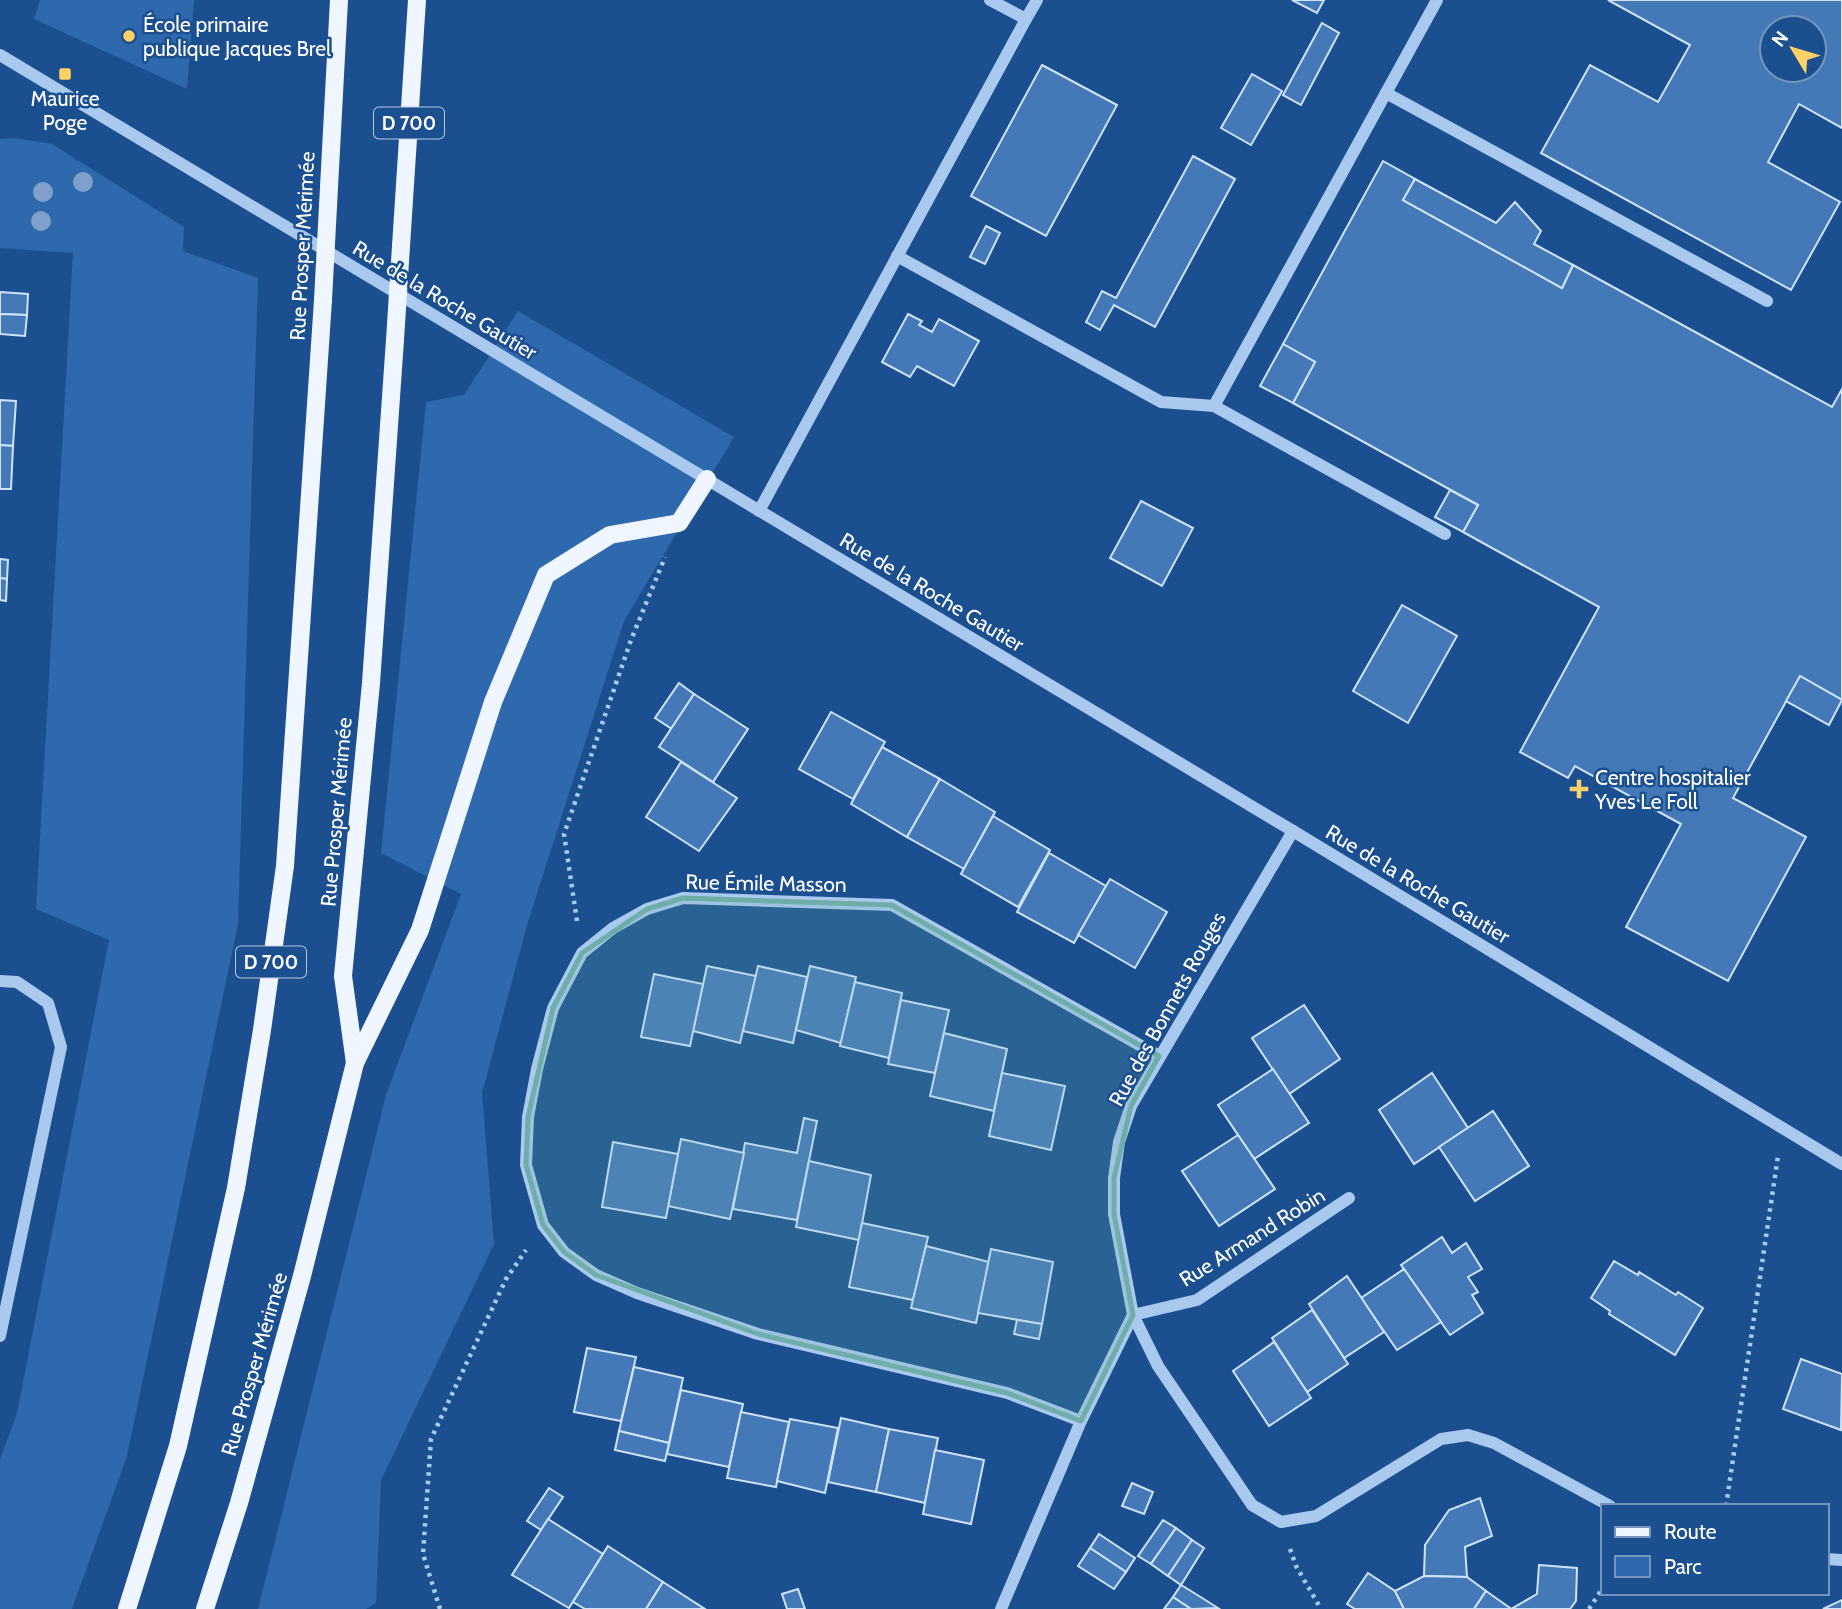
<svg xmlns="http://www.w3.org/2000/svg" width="1842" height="1609" font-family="Cabin,sans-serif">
	<rect width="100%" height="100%" fill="#1b4f8f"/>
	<!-- green -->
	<g fill="#2e69ad">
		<path d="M40,0H194L187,89L34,19Z"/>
		<path d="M14,138L52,144L184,227L183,251L258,278L238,924L127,1456L72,1609H0V1459L17,1413L109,940L36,909L73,253L0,248V139Z"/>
		<path d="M518,311L734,437L624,621L528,922L482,1093L494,1244L381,1480L376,1603L366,1609H258L386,1095L461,894L381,853L426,402L464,395Z"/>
	</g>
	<!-- building -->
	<g fill="#4478b7" stroke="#cfe3fa" stroke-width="2" fill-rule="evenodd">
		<path d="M1292,0H1324L1317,13Z"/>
		<path d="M1608,0H1842V128L1799,104L1768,162L1840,202L1791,290L1541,153L1590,65L1658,102L1690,45ZM1772,28H1814V70H1772Z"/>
		<path d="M1322,23L1339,33L1301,105L1283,95Z"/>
		<path d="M1042,65L1117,105L1046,236L971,196Z"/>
		<path d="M1252,74L1282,91L1251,145L1221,128Z"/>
		<path d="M1193,156L1235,179L1155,327L1114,305L1100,330L1086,322L1102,291L1116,298Z"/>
		<path d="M1383,161L1415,179L1403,200L1562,288L1573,265L1832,407L1842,389V700L1800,676L1733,798L1806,837L1728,981L1626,927L1681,824L1575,766L1568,778L1520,752L1599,607L1463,532L1478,505L1293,403L1315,362L1283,344Z"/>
		<path d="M1415,179L1496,223L1515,202L1541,231L1534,244L1573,265L1562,288L1403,200Z"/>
		<path d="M986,226L1000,233L985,264L970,257Z"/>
		<path d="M0,292L28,294L27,315L0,314Z"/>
		<path d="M0,314L27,315L25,336L0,334Z"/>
		<path d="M908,314L922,321L919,325L932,332L939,319L979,341L954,386L917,366L910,377L882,362Z"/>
		<path d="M1283,344L1315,362L1293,403L1260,386Z"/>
		<path d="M0,400L16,401L13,446L0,445Z"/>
		<path d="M0,445L13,446L11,489H0Z"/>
		<path d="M1450,490L1478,505L1463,532L1435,517Z"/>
		<path d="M1141,501L1193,528L1162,586L1110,558Z"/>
		<path d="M0,559L8,560L7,579L0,578Z"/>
		<path d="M0,578L7,579L6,601L0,600Z"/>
		<path d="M1402,605L1457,636L1408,723L1353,691Z"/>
		<path d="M1800,676L1842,700L1829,725L1786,701Z"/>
		<path d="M679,683L694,694L672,729L655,718Z"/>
		<path d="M694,694L748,729L713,782L659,747Z"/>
		<path d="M831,712L885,742L853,799L799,769Z"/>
		<path d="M882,747L940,779L907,837L851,804Z"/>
		<path d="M681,762L737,798L699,851L646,817Z"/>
		<path d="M940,779L995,812L964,869L907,837Z"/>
		<path d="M993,816L1050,850L1018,907L961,874Z"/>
		<path d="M1049,853L1106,886L1074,943L1017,912Z"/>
		<path d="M1110,879L1167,912L1135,968L1078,935Z"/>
		<path d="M707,966L756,976L740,1043L693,1031Z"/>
		<path d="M758,966L807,977L793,1043L743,1031Z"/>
		<path d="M810,966L856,977L841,1043L796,1030Z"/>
		<path d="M654,974L703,984L690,1046L641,1037Z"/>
		<path d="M855,982L902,993L889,1058L840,1046Z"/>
		<path d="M901,1000L949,1010L935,1073L888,1064Z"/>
		<path d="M1304,1005L1340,1059L1289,1094L1252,1038Z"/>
		<path d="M944,1033L1007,1049L994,1111L930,1096Z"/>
		<path d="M1273,1069L1309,1123L1254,1159L1218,1105Z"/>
		<path d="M1002,1073L1065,1086L1051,1150L989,1136Z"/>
		<path d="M1432,1073L1468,1128L1414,1164L1379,1110Z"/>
		<path d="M1493,1111L1529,1166L1475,1201L1439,1147Z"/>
		<path d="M804,1118L817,1121L797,1220L733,1209L745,1143L797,1153Z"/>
		<path d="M1238,1135L1275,1189L1219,1226L1182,1171Z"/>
		<path d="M681,1139L744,1153L730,1219L668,1206Z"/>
		<path d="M613,1142L678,1154L666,1218L602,1207Z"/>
		<path d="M809,1161L871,1175L859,1240L796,1227Z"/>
		<path d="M862,1223L928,1237L913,1300L849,1287Z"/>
		<path d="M1442,1237L1452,1253L1466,1243L1482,1269L1468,1277L1478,1292L1472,1295L1483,1313L1450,1335L1401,1265Z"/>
		<path d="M926,1246L989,1262L976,1323L911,1308Z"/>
		<path d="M991,1249L1053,1262L1042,1324L978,1313Z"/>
		<path d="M1614,1261L1638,1275L1639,1272L1676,1295L1678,1292L1703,1308L1675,1355L1609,1314L1610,1311L1591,1298Z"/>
		<path d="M1404,1269L1441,1322L1397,1350L1361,1298Z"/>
		<path d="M1347,1276L1384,1332L1344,1358L1309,1304Z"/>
		<path d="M1312,1310L1348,1364L1307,1392L1272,1338Z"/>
		<path d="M1017,1320L1042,1324L1039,1339L1014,1334Z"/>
		<path d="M1274,1342L1311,1398L1269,1426L1233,1371Z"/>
		<path d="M587,1348L636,1357L621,1421L574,1412Z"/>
		<path d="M1801,1359L1842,1374L1841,1430L1783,1409Z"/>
		<path d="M634,1367L683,1378L669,1443L619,1431Z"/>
		<path d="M681,1390L743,1404L729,1467L667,1454Z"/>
		<path d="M741,1412L789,1422L776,1487L727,1478Z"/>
		<path d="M841,1418L889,1429L876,1492L828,1482Z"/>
		<path d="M790,1419L838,1428L825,1493L777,1481Z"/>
		<path d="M889,1429L938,1438L925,1503L876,1492Z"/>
		<path d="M619,1431L669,1443L665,1461L615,1450Z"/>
		<path d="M935,1450L984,1460L971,1524L923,1514Z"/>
		<path d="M1132,1483L1153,1492L1144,1514L1122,1506Z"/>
		<path d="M549,1488L563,1497L541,1530L527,1521Z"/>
		<path d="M1480,1498L1492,1536L1465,1547L1467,1577L1424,1576L1425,1545L1449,1510Z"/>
		<path d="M548,1519L603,1554L569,1608L512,1575Z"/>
		<path d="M1163,1520L1176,1528L1151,1564L1138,1556Z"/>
		<path d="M1176,1528L1192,1540L1168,1576L1151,1564Z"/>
		<path d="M1099,1534L1135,1558L1126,1572L1090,1548Z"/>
		<path d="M1192,1540L1204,1548L1181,1585L1168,1576Z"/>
		<path d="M608,1546L663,1582L646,1609H585L573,1602Z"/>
		<path d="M1090,1548L1126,1572L1114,1589L1078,1566Z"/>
		<path d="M1539,1565L1577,1568L1576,1601L1570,1609H1511L1537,1594Z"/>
		<path d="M1368,1573L1395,1591L1404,1609H1355L1347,1604Z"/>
		<path d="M1424,1576L1467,1577L1486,1591L1474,1609H1404L1395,1591Z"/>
		<path d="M663,1582L705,1609H646Z"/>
		<path d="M1181,1585L1191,1591L1218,1608L1191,1609L1173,1597Z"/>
		<path d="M798,1589L805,1609H787L782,1594Z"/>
		<path d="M1486,1591L1510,1608L1511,1609H1474Z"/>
		<path d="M1173,1597L1191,1609H1164Z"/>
		<path d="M1842,1600V1609H1823Z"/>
	</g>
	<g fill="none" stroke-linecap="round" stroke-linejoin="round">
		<!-- path -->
		<g stroke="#a9c9ee" stroke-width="4.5" stroke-dasharray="3.5 5" stroke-linecap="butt">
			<path d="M577,921L564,834L631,640L665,557"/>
			<path d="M1726,1506L1778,1156"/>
			<path d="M1290,1549L1296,1566L1321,1609"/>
			<path d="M440,1609L423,1554L431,1439L506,1279L526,1250"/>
			<path d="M1589,1609L1602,1589"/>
		</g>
		<!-- minor -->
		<g stroke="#a9c9ee" stroke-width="12">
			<path d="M1026,19L1037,0"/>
			<path d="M0,55L1293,831L1842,1164"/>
			<path d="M1386,93L1767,301"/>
			<path d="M897,256L1161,402L1214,406L1437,0"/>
			<path d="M1214,406L1445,534"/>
			<path d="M759,511L1026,19L990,0"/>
			<path d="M0,981L17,982L48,1003L61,1047L0,1336"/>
			<path d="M1349,1198L1197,1300L1133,1315L1158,1366L1252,1505L1281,1522L1316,1516L1441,1439L1468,1435L1494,1443L1610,1506"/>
			<path d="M1081,1421L1007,1393L758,1334L637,1293L596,1275L564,1252L543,1225L526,1165L528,1117L537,1069L553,1008L582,953L613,928L647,909L683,898L892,905L1159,1056"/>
			<path d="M1826,1559L1842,1560"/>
			<path d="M1001,1609L1081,1421L1133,1315L1114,1214V1178L1119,1142L1131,1106L1293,831"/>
		</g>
		<!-- major -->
		<g stroke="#f0f6ff" stroke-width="18">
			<path d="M328,206L339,0"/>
			<path d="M401,246L417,0"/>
			<path d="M355,1063L420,930L493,702L546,575L610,535L679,523L707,479"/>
			<path d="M127,1609L178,1446L236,1188L262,1030L285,866L323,300"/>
			<path d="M205,1609L239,1503L302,1276L355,1063L343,976L371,683L395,340"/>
		</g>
		<!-- major-bridge -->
		<g stroke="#f0f6ff" stroke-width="18">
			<path d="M323,300L328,206"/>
			<path d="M395,340L401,246"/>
		</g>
	</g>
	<!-- trees -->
	<g fill="#7ea0ca">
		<circle cx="83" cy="182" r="10"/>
		<circle cx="43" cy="192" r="10"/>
		<circle cx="41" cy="221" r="10"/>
	</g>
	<!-- marked area -->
	<path fill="#6fada8" fill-opacity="0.2" stroke="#6fada8" stroke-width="5" stroke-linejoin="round" d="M683,898L892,905L1159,1056L1131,1106L1114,1178V1214L1133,1315L1081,1421L1007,1393L758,1334L596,1275L564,1252L543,1225L526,1165L528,1117L553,1008L582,953L647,909Z"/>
	<!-- markers -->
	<g fill="#ffd166" stroke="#1b4f8f" stroke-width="2.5">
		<circle cx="129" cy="36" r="7"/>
		<rect x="58" y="67" width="14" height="14" rx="3.5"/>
		<path d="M1575.5 778.5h7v7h7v7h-7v7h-7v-7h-7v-7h7z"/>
	</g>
	<g text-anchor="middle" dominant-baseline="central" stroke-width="5" stroke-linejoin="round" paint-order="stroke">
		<!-- shield labels -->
		<g fill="#1b4f8f" stroke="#bbcadd" stroke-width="2">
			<rect x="374" y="107.5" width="70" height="31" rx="5"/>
			<rect x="236" y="946.5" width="70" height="31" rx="5"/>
		</g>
		<g font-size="19" font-weight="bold" fill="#fff">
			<text x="409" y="123">D 700</text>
			<text x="271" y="962">D 700</text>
		</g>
		<!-- poi labels -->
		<g font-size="21" fill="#fff" stroke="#1b4f8f" text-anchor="start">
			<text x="143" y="24">École primaire<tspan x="143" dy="24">publique Jacques Brel</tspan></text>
			<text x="65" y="98" text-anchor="middle">Maurice<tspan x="65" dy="24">Poge</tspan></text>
			<text x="1595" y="777">Centre hospitalier<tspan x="1595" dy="24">Yves Le Foll</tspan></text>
		</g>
		<!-- street labels -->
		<g font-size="21" fill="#fff" stroke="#1b4f8f">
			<text transform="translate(302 246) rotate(-87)">Rue Prosper Mérimée</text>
			<text transform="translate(445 300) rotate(31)">Rue de la Roche Gautier</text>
			<text transform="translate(932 592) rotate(31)">Rue de la Roche Gautier</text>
			<text transform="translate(336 812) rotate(-85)">Rue Prosper Mérimée</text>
			<text transform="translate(766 883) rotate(1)">Rue Émile Masson</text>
			<text transform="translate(1418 884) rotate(31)">Rue de la Roche Gautier</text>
			<text transform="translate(1167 1009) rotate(-61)">Rue des Bonnets Rouges</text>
			<text transform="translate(1252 1237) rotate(-32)">Rue Armand Robin</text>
			<text transform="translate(254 1364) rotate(-74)">Rue Prosper Mérimée</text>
		</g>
	</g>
	<!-- legend -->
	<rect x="1601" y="1504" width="228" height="91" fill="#1b4f8f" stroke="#7695bc" stroke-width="2"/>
	<rect x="1615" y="1527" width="35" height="10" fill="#f0f6ff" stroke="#7695bc" stroke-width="2"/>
	<text x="1664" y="1539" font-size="21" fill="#ffffff">Route</text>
	<rect x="1615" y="1556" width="35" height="21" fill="#2e69ad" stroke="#7695bc" stroke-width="2"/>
	<text x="1664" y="1574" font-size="21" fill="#ffffff">Parc</text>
	<!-- north arrow -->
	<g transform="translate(1793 49) rotate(308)"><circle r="33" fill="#1b4f8f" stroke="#7695bc" stroke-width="2"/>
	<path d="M0-5L12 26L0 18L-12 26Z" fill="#ffd166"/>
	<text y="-10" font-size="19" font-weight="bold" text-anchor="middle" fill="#ffffff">N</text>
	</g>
</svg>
